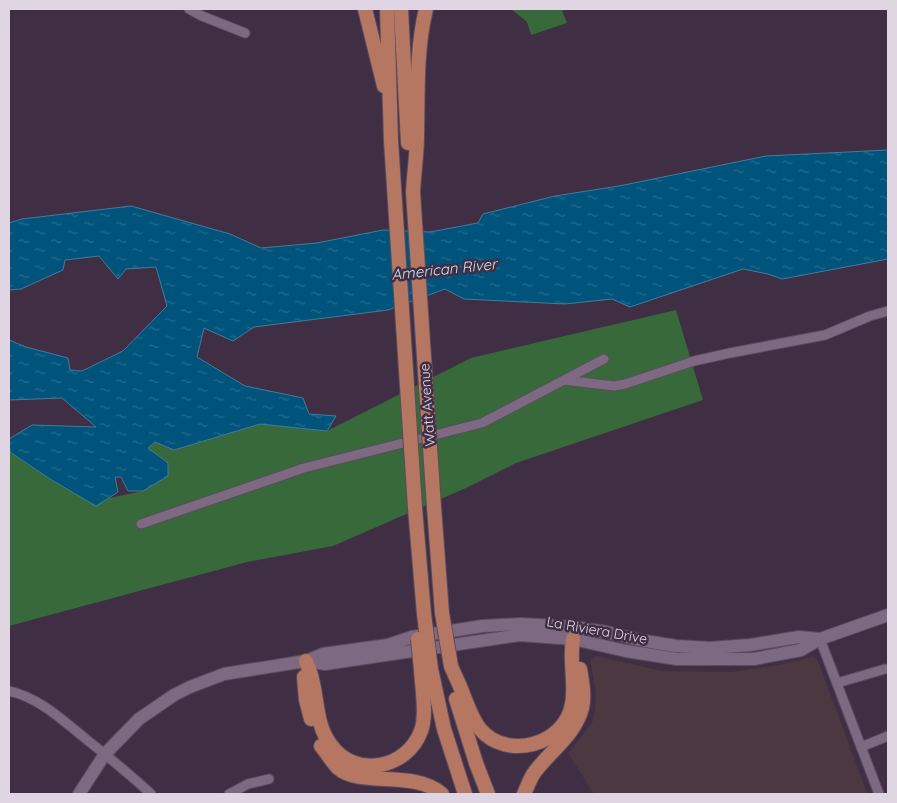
<svg xmlns="http://www.w3.org/2000/svg" width="897" height="803" font-family="Quicksand,sans-serif">
	<defs>
		<pattern id="water-ripples" width="26" height="14" patternUnits="userSpaceOnUse" patternTransform="scale(1.25)"><rect width="26" height="14" fill="#00547c"/><path d="M2 4q2-2 4 0t4 0M15 11q2-2 4 0t4 0" fill="none" stroke="#256c8e"/></pattern>
	</defs>
	<rect width="100%" height="100%" fill="#402f44"/>
	<!-- commercial -->
	<path fill="#4b3840" d="M596,656L662,671L731,672L779,665L813,657L818,661L867,793L594,794L568,753L592,723L595,711L596,692L590,660Z"/>
	<!-- green -->
	<g fill="#37693b">
		<path d="M511,9H566L562,11L567,23L531,35L527,22Z"/>
		<path d="M676,310L703,400L516,463L466,488L333,546L247,562L9,626V439L10,452L50,479L96,505L110,498L143,491L168,463L148,448L155,442L174,450L260,424L327,431L471,358Z"/>
	</g>
	<!-- water -->
	<path fill="url(#water-ripples)" stroke="#437b9b" d="M888,150V259L782,279L768,274L743,269L630,307L612,299L565,304L464,299L445,289L388,310L254,327L233,341L204,328L197,357L245,386L303,398L309,414L336,416L327,431L260,424L174,450L155,442L148,448L168,463V476L143,491H128L121,477H115L118,492L96,506L50,479L10,452L9,439L32,425L96,427L62,398L9,400V340L26,347L68,358L70,370L82,371L123,351L167,306L156,267L126,269L118,279L99,256L65,260L63,270L21,289L9,290V223L22,219L131,206L230,234L261,248L317,243L383,230L430,232L478,223L483,214L555,196L619,186L766,156Z"/>
	<g fill="none" stroke-linecap="round" stroke-linejoin="round">
		<!-- street casing -->
		<g stroke="#5b4c5e" stroke-width="11">
			<g id="street">
				<path d="M189,9L202,16L245,33"/>
				<path d="M564,380L614,386L625,384L694,361L730,353L825,335L870,316L888,311"/>
				<path d="M141,524L304,468L482,423L604,359"/>
				<path d="M820,639L879,794"/>
				<path d="M837,683L885,669"/>
				<path d="M9,691C40,698 62,720 86,739C108,757 131,775 151,794"/>
				<path d="M861,747L888,736"/>
				<path d="M229,794L248,784L269,779"/>
			</g>
		</g>
		<!-- secondary casing -->
		<g stroke="#5b4c5e" stroke-width="14">
			<g id="secondary">
				<path d="M309,661L325,664L520,635L573,639L626,651L677,659H754L801,650L820,639L888,615"/>
				<path d="M79,794L105,754L139,719L174,695L190,687L224,674L306,661L323,654L388,645L412,637L483,626L521,624L573,627L606,632L645,641L676,646L710,648L750,645L799,637L820,639"/>
			</g>
		</g>
		<!-- primary casing -->
		<g stroke="#5b4c5e" stroke-width="16">
			<g id="primary">
				<path d="M365,9L384,86"/>
				<path d="M387,9L391,141"/>
				<path d="M401,9L408,143"/>
				<path d="M413,192C414,173 417,154 417,135C418,92 416,50 426,9"/>
				<path d="M434,507L442,613"/>
				<path d="M415,508L424,614"/>
				<path d="M306,661C308,667 311,673 312,679C318,702 316,726 331,745C355,779 407,769 421,731C427,716 422,687 421,670"/>
				<path d="M451,666C455,676 460,685 463,694C468,706 472,719 480,729C507,761 565,745 572,704C576,683 569,660 573,639"/>
				<path d="M431,669L444,729L465,794"/>
				<path d="M304,677L306,700L311,719"/>
				<path d="M456,699L476,763L488,794"/>
				<path d="M321,746C327,753 332,762 338,768C361,788 413,769 442,794"/>
				<path d="M524,794C527,787 530,779 534,773C550,751 575,735 582,708C585,695 582,681 580,669"/>
			</g>
		</g>
		<!-- street -->
		<use href="#street" stroke="#7d6981" stroke-width="9"/>
		<!-- secondary -->
		<use href="#secondary" stroke="#7d6981" stroke-width="12"/>
		<!-- primary -->
		<use href="#primary" stroke="#b57761" stroke-width="14"/>
		<!-- primary-bridge casing -->
		<g stroke="#5b4c5e" stroke-width="16" stroke-linecap="butt">
			<g id="primary-bridge">
				<path d="M391,141L415,508"/>
				<path d="M413,192L434,507"/>
				<path d="M442,613L451,666"/>
				<path d="M424,614L431,669"/>
				<path d="M418,639L421,670"/>
			</g>
		</g>
		<!-- primary-bridge -->
		<use href="#primary-bridge" stroke="#b57761" stroke-width="14"/>
	</g>
	<g text-anchor="middle" dominant-baseline="central" stroke-width="5" stroke-linejoin="round" paint-order="stroke">
		<!-- street labels -->
		<g font-size="14" fill="#e0d5e2" stroke="#402f44">
			<text transform="translate(427 405) rotate(-94)">Watt Avenue</text>
			<text transform="translate(597 630) rotate(10)">La Riviera Drive</text>
		</g>
		<!-- water labels -->
		<g font-size="15" font-style="italic" fill="#cbe0ee" stroke="#402f44">
			<text transform="translate(444 269) rotate(-6)">American River</text>
		</g>
	</g>
	<!-- border -->
	<rect width="897" height="803" fill="none" stroke="#e0d5e2" stroke-width="20"/>
</svg>
